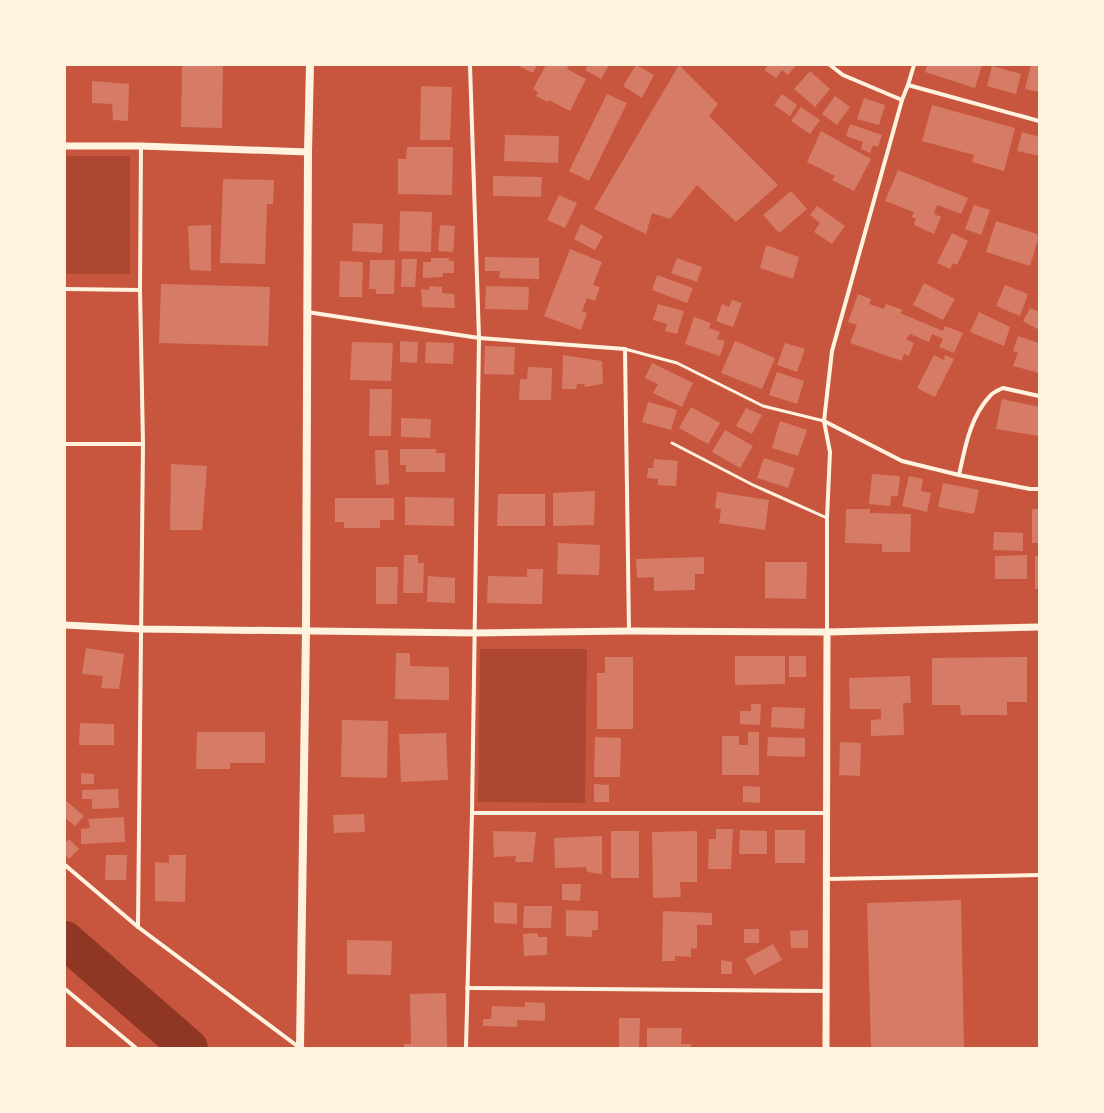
<svg xmlns="http://www.w3.org/2000/svg" width="1104" height="1113" font-family="'Fira Sans Condensed',sans-serif">
	<rect width="100%" height="100%" fill="#c8553d"/>
	<!-- green -->
	<g fill="#ae4732">
		<rect x="65" y="156" width="65" height="118"/>
		<path d="M480,649H587L585,803L478,802Z"/>
	</g>
	<g fill="none" stroke-linecap="round" stroke-linejoin="round">
		<!-- river -->
		<path stroke="#8f3625" stroke-width="38" d="M65,940L189,1048"/>
	</g>
	<!-- building -->
	<g fill="#d67c66">
		<path d="M182,65H223L222,128L181,127Z"/>
		<path d="M517,65H537L533,73Z"/>
		<path d="M546,65H569L567,69L586,79L570,111L549,100L548,102L536,96L538,92L533,89Z"/>
		<path d="M588,65H609L601,79L585,70Z"/>
		<path d="M636,65L654,75L642,98L623,86Z"/>
		<path d="M679,65L718,104L709,116L778,185L736,222L697,185L670,219L652,213L646,234L594,209Z"/>
		<path d="M768,65H796L788,75L782,70L776,78L764,70Z"/>
		<path d="M927,65H982L975,88L925,72Z"/>
		<path d="M1031,65L1039,66V92L1025,89Z"/>
		<path d="M992,66L1021,74L1016,94L987,86Z"/>
		<path d="M810,71L830,89L815,107L794,89Z"/>
		<path d="M92,81L129,84L128,121L113,120L112,104L92,103Z"/>
		<path d="M421,86L452,87L450,140H420Z"/>
		<path d="M607,94L627,103L589,181L569,171Z"/>
		<path d="M782,94L797,105L790,116L774,105Z"/>
		<path d="M835,96L850,107L837,125L822,114Z"/>
		<path d="M864,98L885,105L879,125L857,119Z"/>
		<path d="M932,105L1015,128L1004,171L972,162L974,155L922,141Z"/>
		<path d="M801,107L820,120L810,134L791,121Z"/>
		<path d="M850,124L882,135L878,147L873,145L870,153L861,149L863,142L846,136Z"/>
		<path d="M821,131L871,159L854,191L832,180L835,176L807,162Z"/>
		<path d="M1022,132L1039,137V156L1017,151Z"/>
		<path d="M505,135L559,136L558,163L504,161Z"/>
		<path d="M407,147H453L452,195L398,194V159H406Z"/>
		<path d="M898,170L968,198L961,214L937,205L934,214L941,217L934,234L914,225L916,219L912,217L914,212L885,201Z"/>
		<path d="M493,176L542,177L541,197L493,196Z"/>
		<path d="M223,179L274,180L273,204H267L265,264L220,263Z"/>
		<path d="M791,191L807,209L779,233L763,215Z"/>
		<path d="M559,195L577,203L565,228L547,220Z"/>
		<path d="M974,205L990,210L981,235L965,229Z"/>
		<path d="M817,206L845,226L832,244L814,232L820,223L810,215Z"/>
		<path d="M400,211L432,212L431,252L399,251Z"/>
		<path d="M996,221L1037,234L1038,239L1030,266L986,252Z"/>
		<path d="M353,223L383,224L382,253L352,251Z"/>
		<path d="M581,224L603,236L595,250L574,239Z"/>
		<path d="M211,225V271L190,270L188,226Z"/>
		<path d="M440,225L455,226L453,252L438,251Z"/>
		<path d="M952,233L968,241L957,265L953,263L950,269L937,263Z"/>
		<path d="M766,245L799,257L793,279L760,268Z"/>
		<path d="M570,249L602,262L593,285L600,287L595,301L587,298L582,311L587,313L581,330L544,316Z"/>
		<path d="M485,257L539,258V279L499,278L500,271H485Z"/>
		<path d="M431,258H449V261H454V273H443V277L423,278V262H431Z"/>
		<path d="M677,258L702,267L697,282L671,273Z"/>
		<path d="M402,259H417L415,287H401Z"/>
		<path d="M370,260H395L394,294H376V289H369Z"/>
		<path d="M340,261L363,262L362,297H339Z"/>
		<path d="M657,275L693,288L687,303L652,290Z"/>
		<path d="M924,283L955,299L943,320L913,305Z"/>
		<path d="M161,284L270,287L268,346L159,343Z"/>
		<path d="M1005,285L1028,294L1020,316L996,306Z"/>
		<path d="M430,286L442,287V293L454,294L455,308L422,307L421,289L429,290Z"/>
		<path d="M486,286L529,287L528,310L485,309Z"/>
		<path d="M858,294L871,299L869,304L884,309L886,304L903,310L900,313L943,331L945,326L963,333L954,353L939,347L943,339L932,334L929,342L910,334L906,339L914,343L909,356L904,354L902,361L850,343L857,325L848,322Z"/>
		<path d="M732,300L742,303L733,327L716,321L722,304L729,307Z"/>
		<path d="M658,304L684,311L677,334L665,331L667,324L653,320Z"/>
		<path d="M1030,308L1039,312V330L1023,321Z"/>
		<path d="M979,312L1010,327L1004,346L970,332Z"/>
		<path d="M694,317L711,323L709,328L720,332L717,339L725,341L720,356L685,344Z"/>
		<path d="M1018,336L1039,343V373L1013,366L1018,353L1013,351Z"/>
		<path d="M400,341L418,342L417,363L400,362Z"/>
		<path d="M735,341L775,358L762,389L721,373Z"/>
		<path d="M352,342L393,343L391,381L350,380Z"/>
		<path d="M426,342L454,343L453,364L425,363Z"/>
		<path d="M785,343L805,349L797,372L777,365Z"/>
		<path d="M485,346L515,347L514,375L484,374Z"/>
		<path d="M563,355L602,361L603,384L584,387L585,384H577L576,389H562Z"/>
		<path d="M934,355L944,360L945,355L954,359L935,397L917,388Z"/>
		<path d="M652,363L693,383L682,407L653,393L658,384L645,378Z"/>
		<path d="M528,367L552,368L551,400H519L520,379H527Z"/>
		<path d="M777,372L804,381L797,404L769,395Z"/>
		<path d="M370,389H392L391,436H369Z"/>
		<path d="M1002,399L1039,407V436L996,429Z"/>
		<path d="M648,402L677,410L671,430L642,422Z"/>
		<path d="M691,407L720,423L708,444L679,428Z"/>
		<path d="M746,408L762,415L752,434L736,426Z"/>
		<path d="M401,418L431,419L430,438L401,437Z"/>
		<path d="M780,421L807,430L798,456L772,448Z"/>
		<path d="M725,430L753,446L740,468L712,452Z"/>
		<path d="M400,449H436V453H445V472H406V465H400Z"/>
		<path d="M375,450H388L389,484L376,485Z"/>
		<path d="M764,458L795,468L788,488L757,478Z"/>
		<path d="M654,459L678,461L676,486L658,485V479L647,478L648,468H653Z"/>
		<path d="M171,464L207,466L202,530H170Z"/>
		<path d="M872,474L900,476L898,496H891L890,506L869,504Z"/>
		<path d="M909,476L923,479L921,491L931,493L927,512L902,506Z"/>
		<path d="M943,483L979,490L974,514L938,507Z"/>
		<path d="M595,491L594,525L553,526V493Z"/>
		<path d="M717,492L769,500L765,530L719,523L721,509L715,508Z"/>
		<path d="M498,494H545V526H497Z"/>
		<path d="M405,497L454,498V526L405,525Z"/>
		<path d="M335,498H394V520H380V528H344V522H335Z"/>
		<path d="M846,509H870V513L911,514L910,552H882V544L845,543Z"/>
		<rect x="1032" y="509" width="7" height="34"/>
		<path d="M994,532L1023,533V551L993,550Z"/>
		<path d="M558,543L600,545L599,575L557,574Z"/>
		<path d="M404,555H418V563H424L423,593H403Z"/>
		<path d="M1027,555V579H995V556Z"/>
		<rect x="1035" y="556" width="4" height="33"/>
		<path d="M704,557V574H695V590L654,591V577L637,578L636,559Z"/>
		<path d="M765,562H807L806,599L765,598Z"/>
		<path d="M376,567H398L397,604H376Z"/>
		<path d="M527,569H543L542,604L487,603L488,576L527,577Z"/>
		<path d="M428,576L455,578V603L427,602Z"/>
		<path d="M86,648L124,654L119,689L101,688L103,676L82,674Z"/>
		<path d="M396,653H410V666L449,667V700L395,699Z"/>
		<path d="M735,656H785V684L735,685Z"/>
		<rect x="789" y="656" width="17" height="21"/>
		<path d="M605,657H633V729H597V673H605Z"/>
		<path d="M1027,657V702H1007V715H961L960,705H932V658Z"/>
		<path d="M910,676L911,703H903L904,735L871,736V720L881,719V709H850L849,678Z"/>
		<path d="M751,704H761L760,725L740,724V711H751Z"/>
		<path d="M772,707L805,708L804,729L771,727Z"/>
		<path d="M342,720L388,721L387,778L341,777Z"/>
		<path d="M80,723L114,724V745H79Z"/>
		<path d="M197,732H265V763H230V769H196Z"/>
		<path d="M748,732H759V775H722V736H739V745H748Z"/>
		<path d="M446,733L448,780L401,782L399,734Z"/>
		<path d="M595,737L621,738L620,777H594Z"/>
		<path d="M768,737L805,738V757L767,756Z"/>
		<path d="M840,742L861,743L860,776L839,775Z"/>
		<path d="M81,773L94,774V784H81Z"/>
		<path d="M594,784L609,785V802H594Z"/>
		<path d="M743,786L760,787V803L743,802Z"/>
		<path d="M118,789L119,808L92,809V799H82V790Z"/>
		<path d="M65,800L84,816L75,826L65,818Z"/>
		<path d="M364,814L365,832L334,833L333,815Z"/>
		<path d="M124,817L125,842L81,844V829L90,828L88,819Z"/>
		<path d="M716,829H733L731,869H708L709,839H716Z"/>
		<path d="M740,830L767,831V854H739Z"/>
		<rect x="775" y="830" width="30" height="33"/>
		<path d="M493,831L536,832L533,862H515L516,856L494,857Z"/>
		<rect x="611" y="831" width="28" height="47"/>
		<path d="M697,831V882H680L681,897L653,898L652,832Z"/>
		<path d="M602,836V874L587,872L586,867L555,868L554,838Z"/>
		<path d="M69,839L79,849L69,859L65,855V843Z"/>
		<path d="M106,855H127L126,880H105Z"/>
		<path d="M169,855H186L185,902L155,901V862L169,863Z"/>
		<path d="M562,884H581L580,901L562,900Z"/>
		<path d="M961,900L964,1048H871L867,903Z"/>
		<path d="M494,902L517,903V924L494,923Z"/>
		<path d="M524,906H552L551,928H523Z"/>
		<path d="M566,910L598,911V930H592V937L566,936Z"/>
		<path d="M663,911L712,913V925H697V949L691,948V957L675,956V961H662Z"/>
		<rect x="744" y="929" width="15" height="14"/>
		<path d="M808,930V948H791L790,931Z"/>
		<path d="M538,933V937H547V955L524,956L523,934Z"/>
		<path d="M347,940L392,941L391,975L347,974Z"/>
		<path d="M773,944L782,960L754,975L745,959Z"/>
		<path d="M721,960L732,962V974H721Z"/>
		<path d="M446,993L447,1048H404V1044H411L410,994Z"/>
		<path d="M525,1002L545,1003V1021L517,1020V1027L483,1026V1019H491L492,1006L525,1007Z"/>
		<path d="M619,1018H640L639,1048H619Z"/>
		<path d="M647,1028H682L681,1044H691V1048H647Z"/>
	</g>
	<g fill="none" stroke-linecap="round" stroke-linejoin="round">
		<!-- service -->
		<g stroke="#fff3e0" stroke-width="3">
			<path d="M625,349L677,363L763,406L824,421"/>
			<path d="M672,443L753,485L827,518"/>
		</g>
		<!-- minor -->
		<g stroke="#fff3e0" stroke-width="4">
			<path d="M830,65L843,75L902,100"/>
			<path d="M908,85L1039,121"/>
			<path d="M65,289L140,290"/>
			<path d="M307,312L479,338L625,349L629,631"/>
			<path d="M824,421L902,461L959,475L1030,489H1039"/>
			<path d="M65,444H143"/>
			<path d="M959,475C965,448 970,417 990,396C993,392 999,390 1003,388L1039,396"/>
			<path d="M827,632V518L830,452L824,421L832,351L902,100L908,85L914,65"/>
			<path d="M472,813H827"/>
			<path d="M65,865L138,927L300,1048"/>
			<path d="M827,879L1039,875"/>
			<path d="M138,927L143,444L140,290L141,146"/>
			<path d="M467,988L827,991"/>
			<path d="M65,989L136,1048"/>
			<path d="M466,1048L472,813L479,338L470,65"/>
		</g>
		<!-- tertiary -->
		<g stroke="#fff3e0" stroke-width="7">
			<path d="M65,146H141L308,152"/>
			<path d="M65,625L141,629L475,633L629,631L827,632L1039,627"/>
			<path d="M826,1048L827,632"/>
		</g>
		<!-- secondary -->
		<path stroke="#fff3e0" stroke-width="8" d="M300,1048L306,631L308,152L310,65"/>
	</g>
	<!-- border -->
	<rect width="1104" height="1113" fill="none" stroke="#fff3e0" stroke-width="132"/>
</svg>
